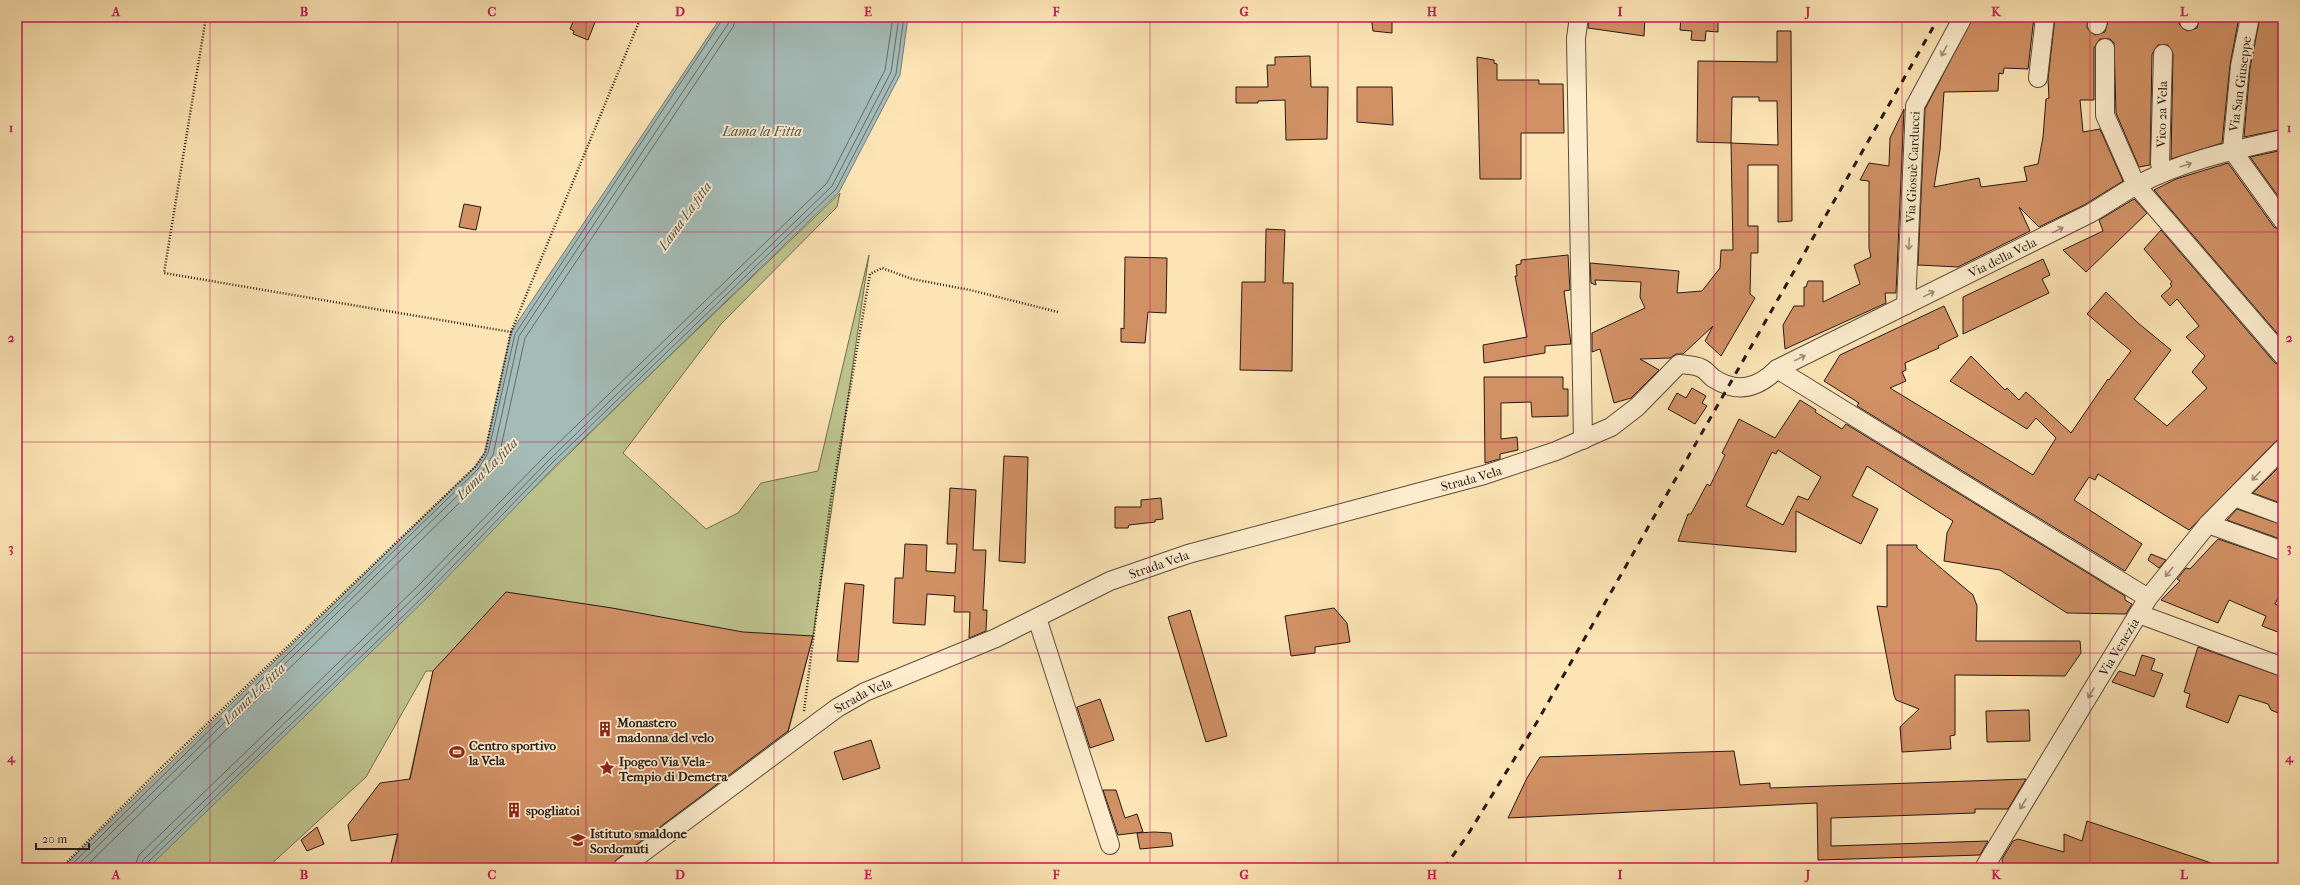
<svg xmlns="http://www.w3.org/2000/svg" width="2300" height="885" font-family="'IM FELL French Canon',serif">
	<rect width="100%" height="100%" fill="#fce4b4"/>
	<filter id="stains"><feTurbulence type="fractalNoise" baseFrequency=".005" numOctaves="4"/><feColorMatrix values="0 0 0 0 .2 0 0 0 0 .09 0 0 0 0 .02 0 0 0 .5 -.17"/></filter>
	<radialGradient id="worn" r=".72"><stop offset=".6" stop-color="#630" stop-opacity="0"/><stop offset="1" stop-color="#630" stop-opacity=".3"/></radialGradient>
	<!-- green -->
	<path fill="#bec48d" stroke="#726e50" d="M840,193L837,207L721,324L623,453L706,529L738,513L761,483L818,471L869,255L813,636L788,733L624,863L623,850L390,868L433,671H426L366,777L267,868H147L634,390Z"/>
	<!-- water -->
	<path fill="#a4bcb8" stroke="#727b76" d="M721,17H908L900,75L839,192L556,465L430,595L148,868H62L475,467L485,452L511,332Z"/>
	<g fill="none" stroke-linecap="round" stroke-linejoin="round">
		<!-- shore -->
		<g stroke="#656a66" stroke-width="1">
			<path d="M68,868L478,469L488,453L515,334L724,17"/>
			<path d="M75,868L482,472L493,455L519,336L728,24L730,17"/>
			<path d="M84,868L487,476L499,456L525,338L733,27L736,17"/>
			<path d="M134,868L139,855L419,585L546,455L827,183L885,70L893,17"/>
			<path d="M140,868L143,860L423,589L550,459L832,186L891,72L899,17"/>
			<path d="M145,868L147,863L427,593L553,462L836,189L896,74L904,17"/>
		</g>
	</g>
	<!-- building -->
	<g fill="#d19165" stroke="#261914" fill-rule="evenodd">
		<path d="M575,17H597L588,40L573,34L574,31L570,29Z"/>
		<path d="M1371,17H1392V33L1373,31Z"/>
		<path d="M1589,17H1645L1644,36L1588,28Z"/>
		<path d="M1681,17H1718V32L1706,31L1705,41L1691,40L1692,31L1680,30Z"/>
		<path d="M1973,17H2034L2028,69L2004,68L2003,74L1999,73L1998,91L1944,92L1940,150L1934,187L1979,178L1981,187L2027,181L2024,167L2038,164L2043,137L2046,99L2049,98L2048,79L2055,17H2088L2087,28L2095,35L2105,32L2109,17H2179V24L2187,31L2197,28L2200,17H2239L2230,65L2222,143L2171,159L2173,54L2168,45H2158L2152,54L2150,165L2139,167L2116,113L2114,43L2110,39H2100L2094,48V100H2080L2083,132L2100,129L2123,181L2084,205L2039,227L2019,207L2030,231L1958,267L1918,265L1925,109Z"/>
		<path d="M2260,17H2283V129L2244,137L2250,68Z"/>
		<path d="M1777,31H1791L1792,221L1778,222V165H1748V226H1758V253H1751L1750,294L1755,298L1721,356L1705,341L1713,326L1683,354H1676L1670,358L1640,359L1659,370L1631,398L1614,403L1600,349L1592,352V333L1645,308L1640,297L1641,282L1595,280L1596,285L1591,283L1590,263L1679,271L1677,293L1702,291L1720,268L1721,250H1733L1731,143L1697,142L1698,61L1777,62ZM1732,97H1759V101H1777L1778,145L1731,143Z"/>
		<path d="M1310,56L1311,87H1328L1327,139L1286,140L1285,100L1258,101V103H1236V87H1268L1267,65H1275V57Z"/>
		<path d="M1477,57L1494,60V63L1497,64V80H1539V84H1563L1564,133H1521V179H1480Z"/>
		<path d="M1357,87H1392L1393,125L1357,122Z"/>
		<path d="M1904,109L1896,293H1885L1886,303L1785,349L1783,325L1794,306H1804V287H1806L1808,281H1823V302L1860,284L1854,265L1871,257L1869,248V181L1860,180L1869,163L1889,166L1890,138Z"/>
		<path d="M2283,150V203L2250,157Z"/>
		<path d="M2228,163L2274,227L2283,231V340L2154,190L2176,179Z"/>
		<path d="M2134,199L2147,213L2086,272L2063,250L2103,231L2099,220Z"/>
		<path d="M464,204L481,207L476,230L459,227Z"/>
		<path d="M1266,229L1285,230L1283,283H1293L1292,371L1240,370L1242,282H1265Z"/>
		<path d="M2161,230L2275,363L2283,366V438L2276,441L2189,530L2098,474L2095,480L2089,477L2074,500L2142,544L2125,571L1857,406L1859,403L1824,381L1840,355L1944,306L1958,336L1938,346L1939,348L1905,363L1906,370L1902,372L1906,381L1890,388L2033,475L2056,438L2036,418L2027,429L1950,381L1971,356L2005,390L2007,388L2019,400L2026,392L2071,433L2108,379L2109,380L2131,351L2087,314L2106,292L2138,323L2171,350L2134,399L2167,426L2207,388L2192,372L2205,356L2186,337L2199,326L2177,299L2170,306L2161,296L2172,286L2170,284L2172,282L2144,249Z"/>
		<path d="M1568,255L1570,290L1564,291L1571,344L1545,346V353L1484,363L1483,345L1527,337L1515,276H1517L1516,265L1521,264V260Z"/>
		<path d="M1125,257L1167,258L1166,313L1148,312L1145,343L1121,342V328L1124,329Z"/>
		<path d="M2043,259L2050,275L2042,279L2049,293L1963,334V297Z"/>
		<path d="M1484,377H1563V389H1568V416L1532,417L1531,402L1501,403V439L1517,437L1518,450L1500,454V459L1485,463Z"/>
		<path d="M1692,388L1706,396L1702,403L1707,406L1695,424L1668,409L1677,393L1686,398Z"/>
		<path d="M1800,400L1816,410L1815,412L1842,429L1846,424L2125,596V600L2132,604L2126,614L2067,613L2000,570L1944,561L1947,533L1953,521L1867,466L1852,496L1878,509L1861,544L1796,511V552L1678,541L1688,514H1691L1707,484L1710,486L1725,455L1722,453L1739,419L1775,438ZM1778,450L1821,477L1808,500L1798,496L1783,525L1746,506L1772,452L1776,454Z"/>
		<path d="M1004,456L1028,457L1025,563L999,561Z"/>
		<path d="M2283,463V504L2253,493Z"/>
		<path d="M950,488L976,490L973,550H986L983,610H987L986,631L969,638L970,612H954L955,596L927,594L925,625L893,623L895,578H903L905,544L927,545L926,571L955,573L957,544H947Z"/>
		<path d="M1161,498L1163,519L1155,520V522L1129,525L1128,528H1115V507H1141V500Z"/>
		<path d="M2237,509L2283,525V540L2227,520Z"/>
		<path d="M2218,539L2283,561V587L2275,604L2283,608V634L2262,626L2266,616L2229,600L2218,623L2161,600L2180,581L2177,579L2186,568L2190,569Z"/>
		<path d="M1887,545H1917V548L1973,595L1977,606L1976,641H2080L2081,653L2065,676L1955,675V735L1950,736L1951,749L1902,752L1900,727L1919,709L1896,700L1894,695L1877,606L1887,607Z"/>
		<path d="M2151,554L2166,560L2159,568L2148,560Z"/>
		<path d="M845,583L864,585L858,662L837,661Z"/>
		<path d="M506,592L612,608L743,632L813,636L788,731L616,860L612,868H390L398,834L351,841L348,825L380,783L410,779L433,671Z"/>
		<path d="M1334,608L1347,623L1350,642L1315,647V653L1291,656L1285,616Z"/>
		<path d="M1190,610L1227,736L1206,742L1168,617Z"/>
		<path d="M2198,647L2283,677V715L2271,710L2268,704L2239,695L2228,723L2186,707L2190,694L2184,692Z"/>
		<path d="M2142,655L2155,659L2151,670L2163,674L2154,697L2112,682L2119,671L2135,676Z"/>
		<path d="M1100,699L1114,740L1090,748L1077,707Z"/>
		<path d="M2029,710L2030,741L1987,742L1986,711Z"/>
		<path d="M871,740L880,768L843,780L834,752Z"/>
		<path d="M1734,751L1740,785L1770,783V788L2026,779L2008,809H1975V813L1831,818V846L1988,841L1980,855L1818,860L1817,803L1508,818L1527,778L1540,757Z"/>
		<path d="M1103,790H1116L1125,818L1137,814L1143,832L1118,835Z"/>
		<path d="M2087,821L2217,865L2216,868L2003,867L2002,859L2013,841L2018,839L2064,852V834L2082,841Z"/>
		<path d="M317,827L324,844L307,851L301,840Z"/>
		<path d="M1154,832L1171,833L1173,846L1140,849L1137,833Z"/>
	</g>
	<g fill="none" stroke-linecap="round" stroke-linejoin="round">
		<!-- minor casing -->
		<g stroke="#5c4c3c" stroke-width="20">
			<g id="minor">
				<path d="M1579,17L1576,38L1583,440"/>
				<path d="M2250,17L2240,66L2232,150L2283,221"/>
				<path d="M2189,21L2190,17"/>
				<path d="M2097,25L2099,17"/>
				<path d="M2105,48V115L2136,185L2283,356"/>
				<path d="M2038,78L2045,17"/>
				<path id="s1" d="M2162,173L2160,163L2163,54"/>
				<path id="s2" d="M1906,305L1915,106L1963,17"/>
				<path d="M1777,369L2148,598"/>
				<path d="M2237,498L2283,515"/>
				<path d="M2208,524L2283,551"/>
				<path d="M2139,614L2283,667"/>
				<path d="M1037,618L1110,845"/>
				<path id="s3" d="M622,868L837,708L865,692L996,638L1110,581L1188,554L1484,475L1556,451L1611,427L1637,407L1679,364C1686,365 1695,365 1701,368C1706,370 1709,375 1713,378C1737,394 1758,388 1777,369L2089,214C2105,205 2120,194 2137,185C2182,161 2234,150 2283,139"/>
				<path id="s4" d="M1984,868L2148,598L2208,524L2283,448"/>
			</g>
		</g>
		<!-- path -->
		<g stroke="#261914" stroke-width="2.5" stroke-dasharray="1 2" stroke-linecap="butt">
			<path d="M511,332L641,17"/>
			<path d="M804,711L831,499L870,274L882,268L912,279L970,290L1058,312"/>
			<path d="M61,868L161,768L475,467L485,453L511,332L164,273L206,17"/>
		</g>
		<!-- minor -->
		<use href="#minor" stroke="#fdedce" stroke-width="18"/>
		<!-- rail -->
		<path stroke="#261914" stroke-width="3" stroke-dasharray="7 7" stroke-linecap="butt" d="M1444,868L1467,836L1537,722L1939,17"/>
	</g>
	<!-- one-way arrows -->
	<defs><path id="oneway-shaft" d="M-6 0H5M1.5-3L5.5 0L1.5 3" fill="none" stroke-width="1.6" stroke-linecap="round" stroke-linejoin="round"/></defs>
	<g stroke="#9c8e7a">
		<use href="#oneway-shaft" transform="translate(1944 51) rotate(118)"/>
		<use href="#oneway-shaft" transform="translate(2186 165) rotate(-18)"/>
		<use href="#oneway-shaft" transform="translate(2058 230) rotate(-26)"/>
		<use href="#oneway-shaft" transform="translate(1909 244) rotate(93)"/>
		<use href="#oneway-shaft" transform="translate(1929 294) rotate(-26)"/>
		<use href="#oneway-shaft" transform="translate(1800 358) rotate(-26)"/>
		<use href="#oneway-shaft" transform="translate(2256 476) rotate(133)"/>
		<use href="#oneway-shaft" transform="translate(2169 572) rotate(129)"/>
		<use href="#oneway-shaft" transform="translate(2091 693) rotate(121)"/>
		<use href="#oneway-shaft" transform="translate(2023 804) rotate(121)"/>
	</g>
	<!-- grid -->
	<path fill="none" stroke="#c2185b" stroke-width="1" stroke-opacity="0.55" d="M210,17V868M398,17V868M586,17V868M774,17V868M962,17V868M1150,17V868M1338,17V868M1526,17V868M1714,17V868M1902,17V868M2090,17V868M17,232H2283M17,442H2283M17,653H2283"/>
	<!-- icons -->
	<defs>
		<g id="building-bare" transform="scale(1.2)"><path d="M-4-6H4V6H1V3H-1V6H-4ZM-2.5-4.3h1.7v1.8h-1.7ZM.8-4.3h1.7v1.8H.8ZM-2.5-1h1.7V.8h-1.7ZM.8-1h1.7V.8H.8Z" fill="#8f2418" stroke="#fdedce" stroke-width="2.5" paint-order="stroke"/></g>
		<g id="stadium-bare" transform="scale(1.2)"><path d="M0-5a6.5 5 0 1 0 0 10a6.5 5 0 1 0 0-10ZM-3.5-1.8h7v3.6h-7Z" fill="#8f2418" stroke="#fdedce" stroke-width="2.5" paint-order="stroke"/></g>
		<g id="sight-bare" transform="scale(1.2)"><path d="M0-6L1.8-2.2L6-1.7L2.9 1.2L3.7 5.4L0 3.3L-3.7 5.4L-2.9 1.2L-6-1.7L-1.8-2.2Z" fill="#8f2418" stroke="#fdedce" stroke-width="2.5" paint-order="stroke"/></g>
		<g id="school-bare" transform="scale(1.2)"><path d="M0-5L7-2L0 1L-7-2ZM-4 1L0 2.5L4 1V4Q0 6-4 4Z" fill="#8f2418" stroke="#fdedce" stroke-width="2.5" paint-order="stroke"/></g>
	</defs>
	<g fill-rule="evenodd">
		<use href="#building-bare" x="605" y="729"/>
		<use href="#stadium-bare" x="457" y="752"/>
		<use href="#sight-bare" x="607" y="768"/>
		<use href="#building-bare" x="514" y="810"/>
		<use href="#school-bare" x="578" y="840"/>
	</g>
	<g text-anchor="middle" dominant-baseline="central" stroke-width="3.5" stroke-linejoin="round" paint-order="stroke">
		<!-- street labels -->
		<g font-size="13" fill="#261914" stroke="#fdedce">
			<text transform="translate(2240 84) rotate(-82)">Via San Giuseppe</text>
			<text stroke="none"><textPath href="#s1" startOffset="59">Vico 2a Vela</textPath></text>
			<text stroke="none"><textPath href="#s2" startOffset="138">Via Giosuè Carducci</textPath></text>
			<text stroke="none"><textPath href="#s3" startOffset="1548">Via della Vela</textPath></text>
			<text stroke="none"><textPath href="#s3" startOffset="945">Strada Vela</textPath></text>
			<text stroke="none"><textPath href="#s3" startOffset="621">Strada Vela</textPath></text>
			<text stroke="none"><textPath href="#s4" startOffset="259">Via Venezia</textPath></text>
			<text stroke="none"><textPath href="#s3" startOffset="297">Strada Vela</textPath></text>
		</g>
		<!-- poi labels -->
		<g font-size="13" font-weight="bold" fill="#261914" stroke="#fdedce" text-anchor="start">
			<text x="617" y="722">Monastero<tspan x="617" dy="15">madonna del velo</tspan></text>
			<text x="469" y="745">Centro sportivo<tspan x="469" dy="15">la Vela</tspan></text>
			<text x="619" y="761">Ipogeo Via Vela-<tspan x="619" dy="15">Tempio di Demetra</tspan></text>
			<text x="526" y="810">spogliatoi</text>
			<text x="590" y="833">Istituto smaldone<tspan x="590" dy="15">Sordomuti</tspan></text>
		</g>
		<!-- water labels -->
		<g font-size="14" font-style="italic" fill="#52524d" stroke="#fdedce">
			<text x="762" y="131">Lama la Fitta</text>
			<text transform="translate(685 216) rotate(-54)">Lama La fitta</text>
			<text transform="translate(487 469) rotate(-45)">Lama La fitta</text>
			<text transform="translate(254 694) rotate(-44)">Lama La fitta</text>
		</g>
	</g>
	<!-- margin -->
	<rect width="2300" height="885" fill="none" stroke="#fce4b4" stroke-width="44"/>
	<!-- scale -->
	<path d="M36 843v6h53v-6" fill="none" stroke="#261914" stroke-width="2"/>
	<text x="42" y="843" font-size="12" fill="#261914" stroke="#fdedce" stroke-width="3" paint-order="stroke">20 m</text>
	<rect x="22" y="22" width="2256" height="841" fill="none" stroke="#c2185b" stroke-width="1.5"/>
	<g font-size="13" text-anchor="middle" font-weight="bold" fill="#c2185b">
		<text x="116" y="16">A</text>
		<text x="304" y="16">B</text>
		<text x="492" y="16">C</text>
		<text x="680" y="16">D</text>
		<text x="868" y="16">E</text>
		<text x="1056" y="16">F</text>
		<text x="1244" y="16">G</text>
		<text x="1432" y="16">H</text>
		<text x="1620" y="16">I</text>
		<text x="1808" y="16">J</text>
		<text x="1996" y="16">K</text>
		<text x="2184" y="16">L</text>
		<text x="11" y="132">1</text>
		<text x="2289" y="132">1</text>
		<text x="11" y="342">2</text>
		<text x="2289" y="342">2</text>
		<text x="11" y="552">3</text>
		<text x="2289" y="552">3</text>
		<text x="11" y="762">4</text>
		<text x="2289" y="762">4</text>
		<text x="116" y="879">A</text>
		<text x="304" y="879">B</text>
		<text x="492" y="879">C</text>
		<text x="680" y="879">D</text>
		<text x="868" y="879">E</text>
		<text x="1056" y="879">F</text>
		<text x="1244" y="879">G</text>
		<text x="1432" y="879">H</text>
		<text x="1620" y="879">I</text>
		<text x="1808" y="879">J</text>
		<text x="1996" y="879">K</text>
		<text x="2184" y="879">L</text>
	</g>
	<rect width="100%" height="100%" filter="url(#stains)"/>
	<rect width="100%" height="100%" fill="url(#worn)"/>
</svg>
